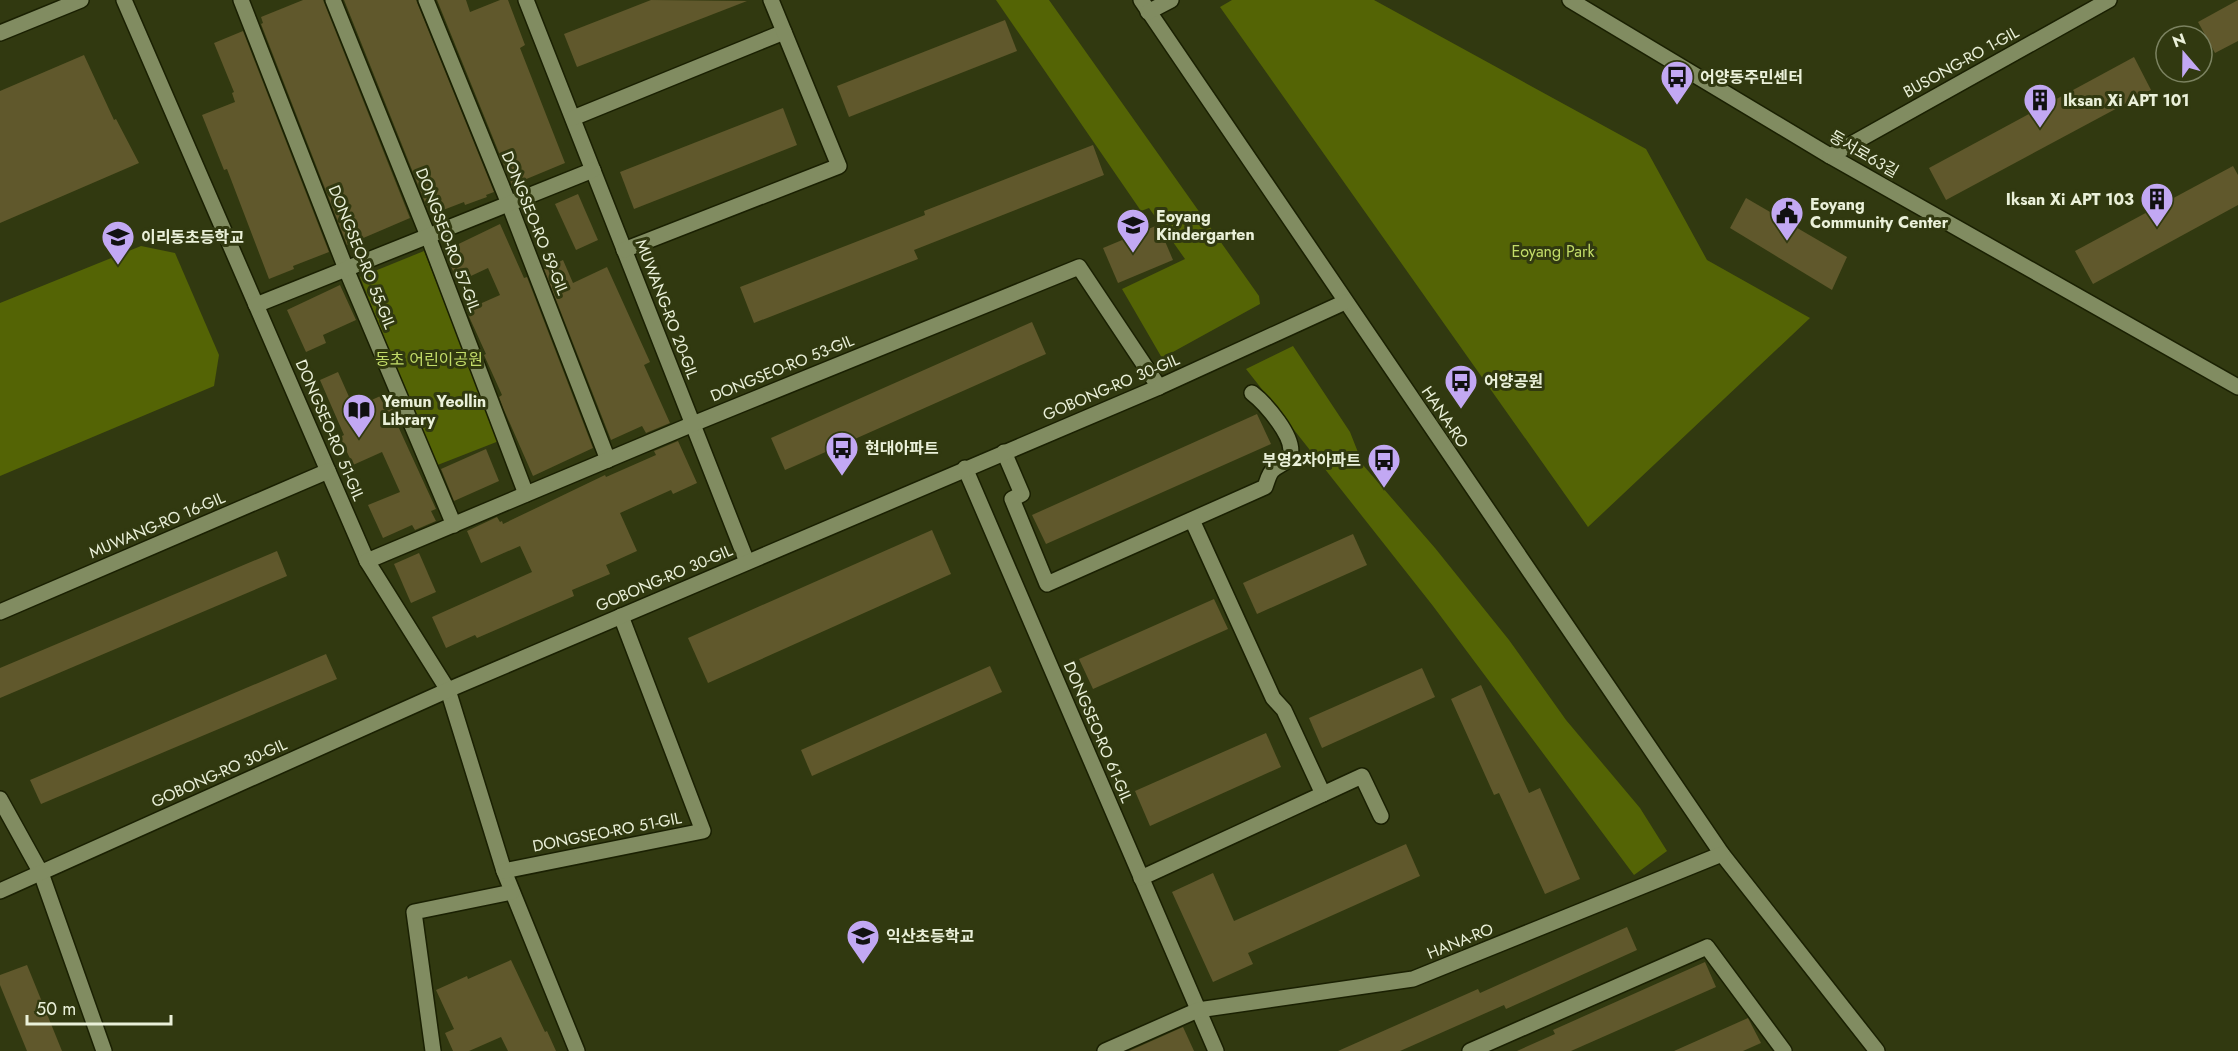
<svg xmlns="http://www.w3.org/2000/svg" width="2238" height="1051" font-family="Jost,'Noto Sans KR',sans-serif">
	<rect width="100%" height="100%" fill="#313910"/>
	<!-- green -->
	<g fill="#546405">
		<path d="M996,0H1049L1259,296L1260,304L1162,358L1122,289L1185,259L1149,208L1141,211Z"/>
		<path d="M1232,0H1374L1646,149L1707,260L1810,318L1588,527L1220,7Z"/>
		<path d="M141,246L175,253L219,355L214,386L0,476V303Z"/>
		<path d="M424,251L499,441L435,466L360,277Z"/>
		<path d="M1293,346L1350,432L1363,465L1435,548L1509,640L1566,720L1640,808L1667,851L1634,875L1433,606L1246,369Z"/>
	</g>
	<!-- building -->
	<g fill="#60582c">
		<path d="M303,0H323L410,218L347,245L261,24L263,23L261,17Z"/>
		<path d="M344,0H416L494,192L486,195L487,197L465,205L464,202L430,215Z"/>
		<path d="M437,0H466L470,12L500,0H508L525,45L520,48L565,163L512,185Z"/>
		<path d="M651,0L747,1L577,67L564,34Z"/>
		<path d="M2238,0V41L2215,53L2198,22Z"/>
		<path d="M1005,20L1017,51L849,117L837,86Z"/>
		<path d="M243,31L329,252L293,266L294,269L269,279L227,169L224,170L202,115L235,102L232,93L234,92L214,43Z"/>
		<path d="M84,55L114,120L116,119L139,163L0,223V91Z"/>
		<path d="M2134,57L2151,90L1946,200L1929,168Z"/>
		<path d="M783,108L797,145L634,209L620,172Z"/>
		<path d="M1093,145L1104,175L914,250L918,259L754,323L740,287L925,215L924,211Z"/>
		<path d="M2233,166L2238,175V205L2093,284L2075,251Z"/>
		<path d="M578,194L598,240L576,250L555,204Z"/>
		<path d="M1746,198L1847,257L1832,290L1730,228Z"/>
		<path d="M500,224L524,278L527,277L593,448L533,476L504,410L499,397L502,395L484,355L486,354L466,310L500,295L488,268L458,282L444,251Z"/>
		<path d="M1158,225L1173,260L1118,283L1103,248Z"/>
		<path d="M563,260L573,283L607,267L650,362L644,365L670,423L646,433L642,426L611,440L544,269Z"/>
		<path d="M340,285L356,320L323,335L326,343L306,352L287,310Z"/>
		<path d="M1032,322L1046,354L785,470L771,438Z"/>
		<path d="M338,372L354,408L387,393L400,423L397,424L436,509L431,511L436,521L415,530L412,525L383,538L368,505L400,492L382,452L353,465L340,437L344,435L320,380Z"/>
		<path d="M1257,414L1271,444L1046,544L1032,515Z"/>
		<path d="M678,441L697,483L673,494L671,490L620,513L637,551L606,565L610,574L572,590L574,596L477,638L475,635L446,648L432,617L532,572L520,546L481,563L467,531L497,517L500,522L502,521L503,524L605,475L606,477L656,455L654,451Z"/>
		<path d="M486,449L499,481L454,501L441,469Z"/>
		<path d="M932,530L951,574L708,683L688,638Z"/>
		<path d="M1353,534L1367,565L1257,614L1243,583Z"/>
		<path d="M277,551L287,576L0,698V668Z"/>
		<path d="M419,553L436,592L411,603L394,564Z"/>
		<path d="M1214,599L1228,629L1093,689L1079,659Z"/>
		<path d="M326,654L337,679L41,804L30,780Z"/>
		<path d="M990,666L1002,692L812,776L801,750Z"/>
		<path d="M1422,668L1435,697L1322,748L1309,718Z"/>
		<path d="M1481,685L1529,793L1540,788L1580,879L1545,894L1499,793L1494,795L1451,699Z"/>
		<path d="M1266,733L1281,767L1150,826L1135,791Z"/>
		<path d="M1406,844L1420,876L1248,953L1253,964L1213,982L1172,892L1213,873L1234,921Z"/>
		<path d="M1627,927L1637,950L1506,1009L1504,1005L1400,1051H1338L1478,989L1480,993Z"/>
		<path d="M511,960L545,1032L547,1031L556,1051H508L501,1037L469,1051H453L445,1033L454,1029L436,990L467,976L468,979Z"/>
		<path d="M1705,962L1716,987L1571,1051H1517L1555,1034L1553,1030Z"/>
		<path d="M27,965L62,1051H27L0,985V975Z"/>
		<path d="M1748,1018L1761,1043L1743,1051H1674Z"/>
		<path d="M1183,1027L1194,1051H1129Z"/>
	</g>
	<g fill="none" stroke-linecap="round" stroke-linejoin="round">
		<!-- minor casing -->
		<g stroke="#1a2002" stroke-width="18">
			<g id="minor">
				<path d="M124,0L367,561L448,690L504,871L577,1051"/>
				<path d="M241,0L346,269L454,525"/>
				<path d="M333,0L428,236L526,494"/>
				<path d="M426,0L509,204L608,460"/>
				<path d="M526,0L747,562"/>
				<path d="M1141,0L1722,854L1877,1051"/>
				<path d="M1570,0L1830,156L2238,387"/>
				<path d="M1148,12L1171,0"/>
				<path d="M0,33L81,0"/>
				<path d="M573,118L784,32"/>
				<path d="M1830,156L2109,0"/>
				<path d="M624,250L839,166L771,0"/>
				<path d="M256,305L593,170"/>
				<path d="M1004,452L1022,494L1012,499L1047,584L1265,487C1267,482 1269,473 1273,470C1279,464 1287,464 1290,455C1296,438 1265,403 1252,393"/>
				<path d="M965,468L1216,1051"/>
				<path d="M1192,520L1273,698L1284,710L1323,794"/>
				<path d="M367,561L693,424L1079,267L1159,387"/>
				<path d="M0,612L328,471"/>
				<path d="M0,799L41,873L104,1051"/>
				<path d="M504,871L703,831L621,616"/>
				<path d="M1141,878L1362,776L1381,816"/>
				<path d="M0,891L448,690L1159,387L1345,302"/>
				<path d="M433,1051L414,912L512,892"/>
				<path d="M1105,1051L1198,1010L1413,979L1722,854"/>
				<path d="M1470,1051L1707,947L1784,1051"/>
			</g>
		</g>
		<!-- minor -->
		<use href="#minor" stroke="#818c61" stroke-width="15"/>
	</g>
	<!-- icons -->
	<defs>
		<g id="bus-pin" transform="scale(1.725)"><path d="M0 17L-7.5 6A9.5 9.5 0 1 1 7.5 6Z" fill="#c2a8f3" stroke="#313910"/><path d="M-5-6H5V4H4V6H2V4H-2V6H-4V4H-5ZM-3.5-4V0h7V-4ZM-3.5 1.2v1.5H-2V1.2ZM2 1.2v1.5H3.5V1.2Z" fill="#111"/></g>
		<g id="building-pin" transform="scale(1.725)"><path d="M0 17L-7.5 6A9.5 9.5 0 1 1 7.5 6Z" fill="#c2a8f3" stroke="#313910"/><path d="M-4-6H4V6H1V3H-1V6H-4ZM-2.5-4.3h1.7v1.8h-1.7ZM.8-4.3h1.7v1.8H.8ZM-2.5-1h1.7V.8h-1.7ZM.8-1h1.7V.8H.8Z" fill="#111"/></g>
		<g id="civic-pin" transform="scale(1.725)"><path d="M0 17L-7.5 6A9.5 9.5 0 1 1 7.5 6Z" fill="#c2a8f3" stroke="#313910"/><path d="M-.6-6.5H3V-4.5H.6V-3L4-1V1h2V6H-6V1h2V-1L-.6-3ZM-1.2 2.5V6h2.4V2.5Z" fill="#111"/></g>
		<g id="school-pin" transform="scale(1.725)"><path d="M0 17L-7.5 6A9.5 9.5 0 1 1 7.5 6Z" fill="#c2a8f3" stroke="#313910"/><path d="M0-5L7-2L0 1L-7-2ZM-4 1L0 2.5L4 1V4Q0 6-4 4Z" fill="#111"/></g>
		<g id="library-pin" transform="scale(1.725)"><path d="M0 17L-7.5 6A9.5 9.5 0 1 1 7.5 6Z" fill="#c2a8f3" stroke="#313910"/><path d="M-6-4Q-3-5.5-.7-3.5V5Q-3 3-6 4ZM6-4Q3-5.5 .7-3.5V5Q3 3 6 4Z" fill="#111"/></g>
	</defs>
	<g fill-rule="evenodd">
		<use href="#bus-pin" x="1677" y="77"/>
		<use href="#building-pin" x="2040" y="100"/>
		<use href="#building-pin" x="2157" y="199"/>
		<use href="#civic-pin" x="1787" y="213"/>
		<use href="#school-pin" x="1133" y="225"/>
		<use href="#school-pin" x="118" y="237"/>
		<use href="#bus-pin" x="1461" y="381"/>
		<use href="#library-pin" x="359" y="410"/>
		<use href="#bus-pin" x="842" y="448"/>
		<use href="#bus-pin" x="1384" y="460"/>
		<use href="#school-pin" x="863" y="936"/>
	</g>
	<g text-anchor="middle" dominant-baseline="central" stroke-width="6" stroke-linejoin="round" paint-order="stroke">
		<!-- street labels -->
		<g font-size="16" fill="#eaf0d9" stroke="#313910">
			<text transform="translate(1961 62) rotate(-29)">BUSONG-RO 1-GIL</text>
			<text transform="translate(1864 154) rotate(30)">동서로63길</text>
			<text transform="translate(535 223) rotate(68)">DONGSEO-RO 59-GIL</text>
			<text transform="translate(448 240) rotate(69)">DONGSEO-RO 57-GIL</text>
			<text transform="translate(362 257) rotate(68)">DONGSEO-RO 55-GIL</text>
			<text transform="translate(667 309) rotate(69)">MUWANG-RO 20-GIL</text>
			<text transform="translate(782 368) rotate(-22)">DONGSEO-RO 53-GIL</text>
			<text transform="translate(1111 387) rotate(-23)">GOBONG-RO 30-GIL</text>
			<text transform="translate(1445 417) rotate(56)">HANA-RO</text>
			<text transform="translate(330 430) rotate(67)">DONGSEO-RO 51-GIL</text>
			<text transform="translate(157 525) rotate(-23)">MUWANG-RO 16-GIL</text>
			<text transform="translate(664 578) rotate(-23)">GOBONG-RO 30-GIL</text>
			<text transform="translate(1098 732) rotate(67)">DONGSEO-RO 61-GIL</text>
			<text transform="translate(219 773) rotate(-24)">GOBONG-RO 30-GIL</text>
			<text transform="translate(607 832) rotate(-11)">DONGSEO-RO 51-GIL</text>
			<text transform="translate(1460 941) rotate(-22)">HANA-RO</text>
		</g>
		<!-- poi labels -->
		<g font-size="16" font-weight="bold" fill="#eaf0d9" stroke="#313910" text-anchor="start">
			<text x="1700" y="77">어양동주민센터</text>
			<text x="2063" y="100">Iksan Xi APT 101</text>
			<text x="2134" y="199" text-anchor="end">Iksan Xi APT 103</text>
			<text x="1810" y="204">Eoyang<tspan x="1810" dy="18">Community Center</tspan></text>
			<text x="1156" y="216">Eoyang<tspan x="1156" dy="18">Kindergarten</tspan></text>
			<text x="141" y="237">이리동초등학교</text>
			<text x="1484" y="381">어양공원</text>
			<text x="382" y="401">Yemun Yeollin<tspan x="382" dy="18">Library</tspan></text>
			<text x="865" y="448">현대아파트</text>
			<text x="1361" y="460" text-anchor="end">부영2차아파트</text>
			<text x="886" y="936">익산초등학교</text>
		</g>
		<!-- park labels -->
		<g font-size="16" fill="#c3dd69" stroke="#313910">
			<text x="1553" y="251">Eoyang Park</text>
			<text x="429" y="359">동초 어린이공원</text>
		</g>
	</g>
	<!-- north arrow -->
	<g transform="translate(2184 54) rotate(340)"><circle r="28" fill="#313910" stroke="#7b8260" stroke-width="1.5"/>
	<path d="M0-4.5L10 22L0 15L-10 22Z" fill="#c2a8f3"/>
	<text y="-9" font-size="16" font-weight="bold" text-anchor="middle" fill="#eaf0d9">N</text>
	</g>
	<!-- scale -->
	<path d="M27 1015v9h144v-9" fill="none" stroke="#eaf0d9" stroke-width="3"/>
	<text x="36" y="1015" font-size="18" fill="#eaf0d9" stroke="#313910" stroke-width="4.5" paint-order="stroke">50 m</text>
</svg>
